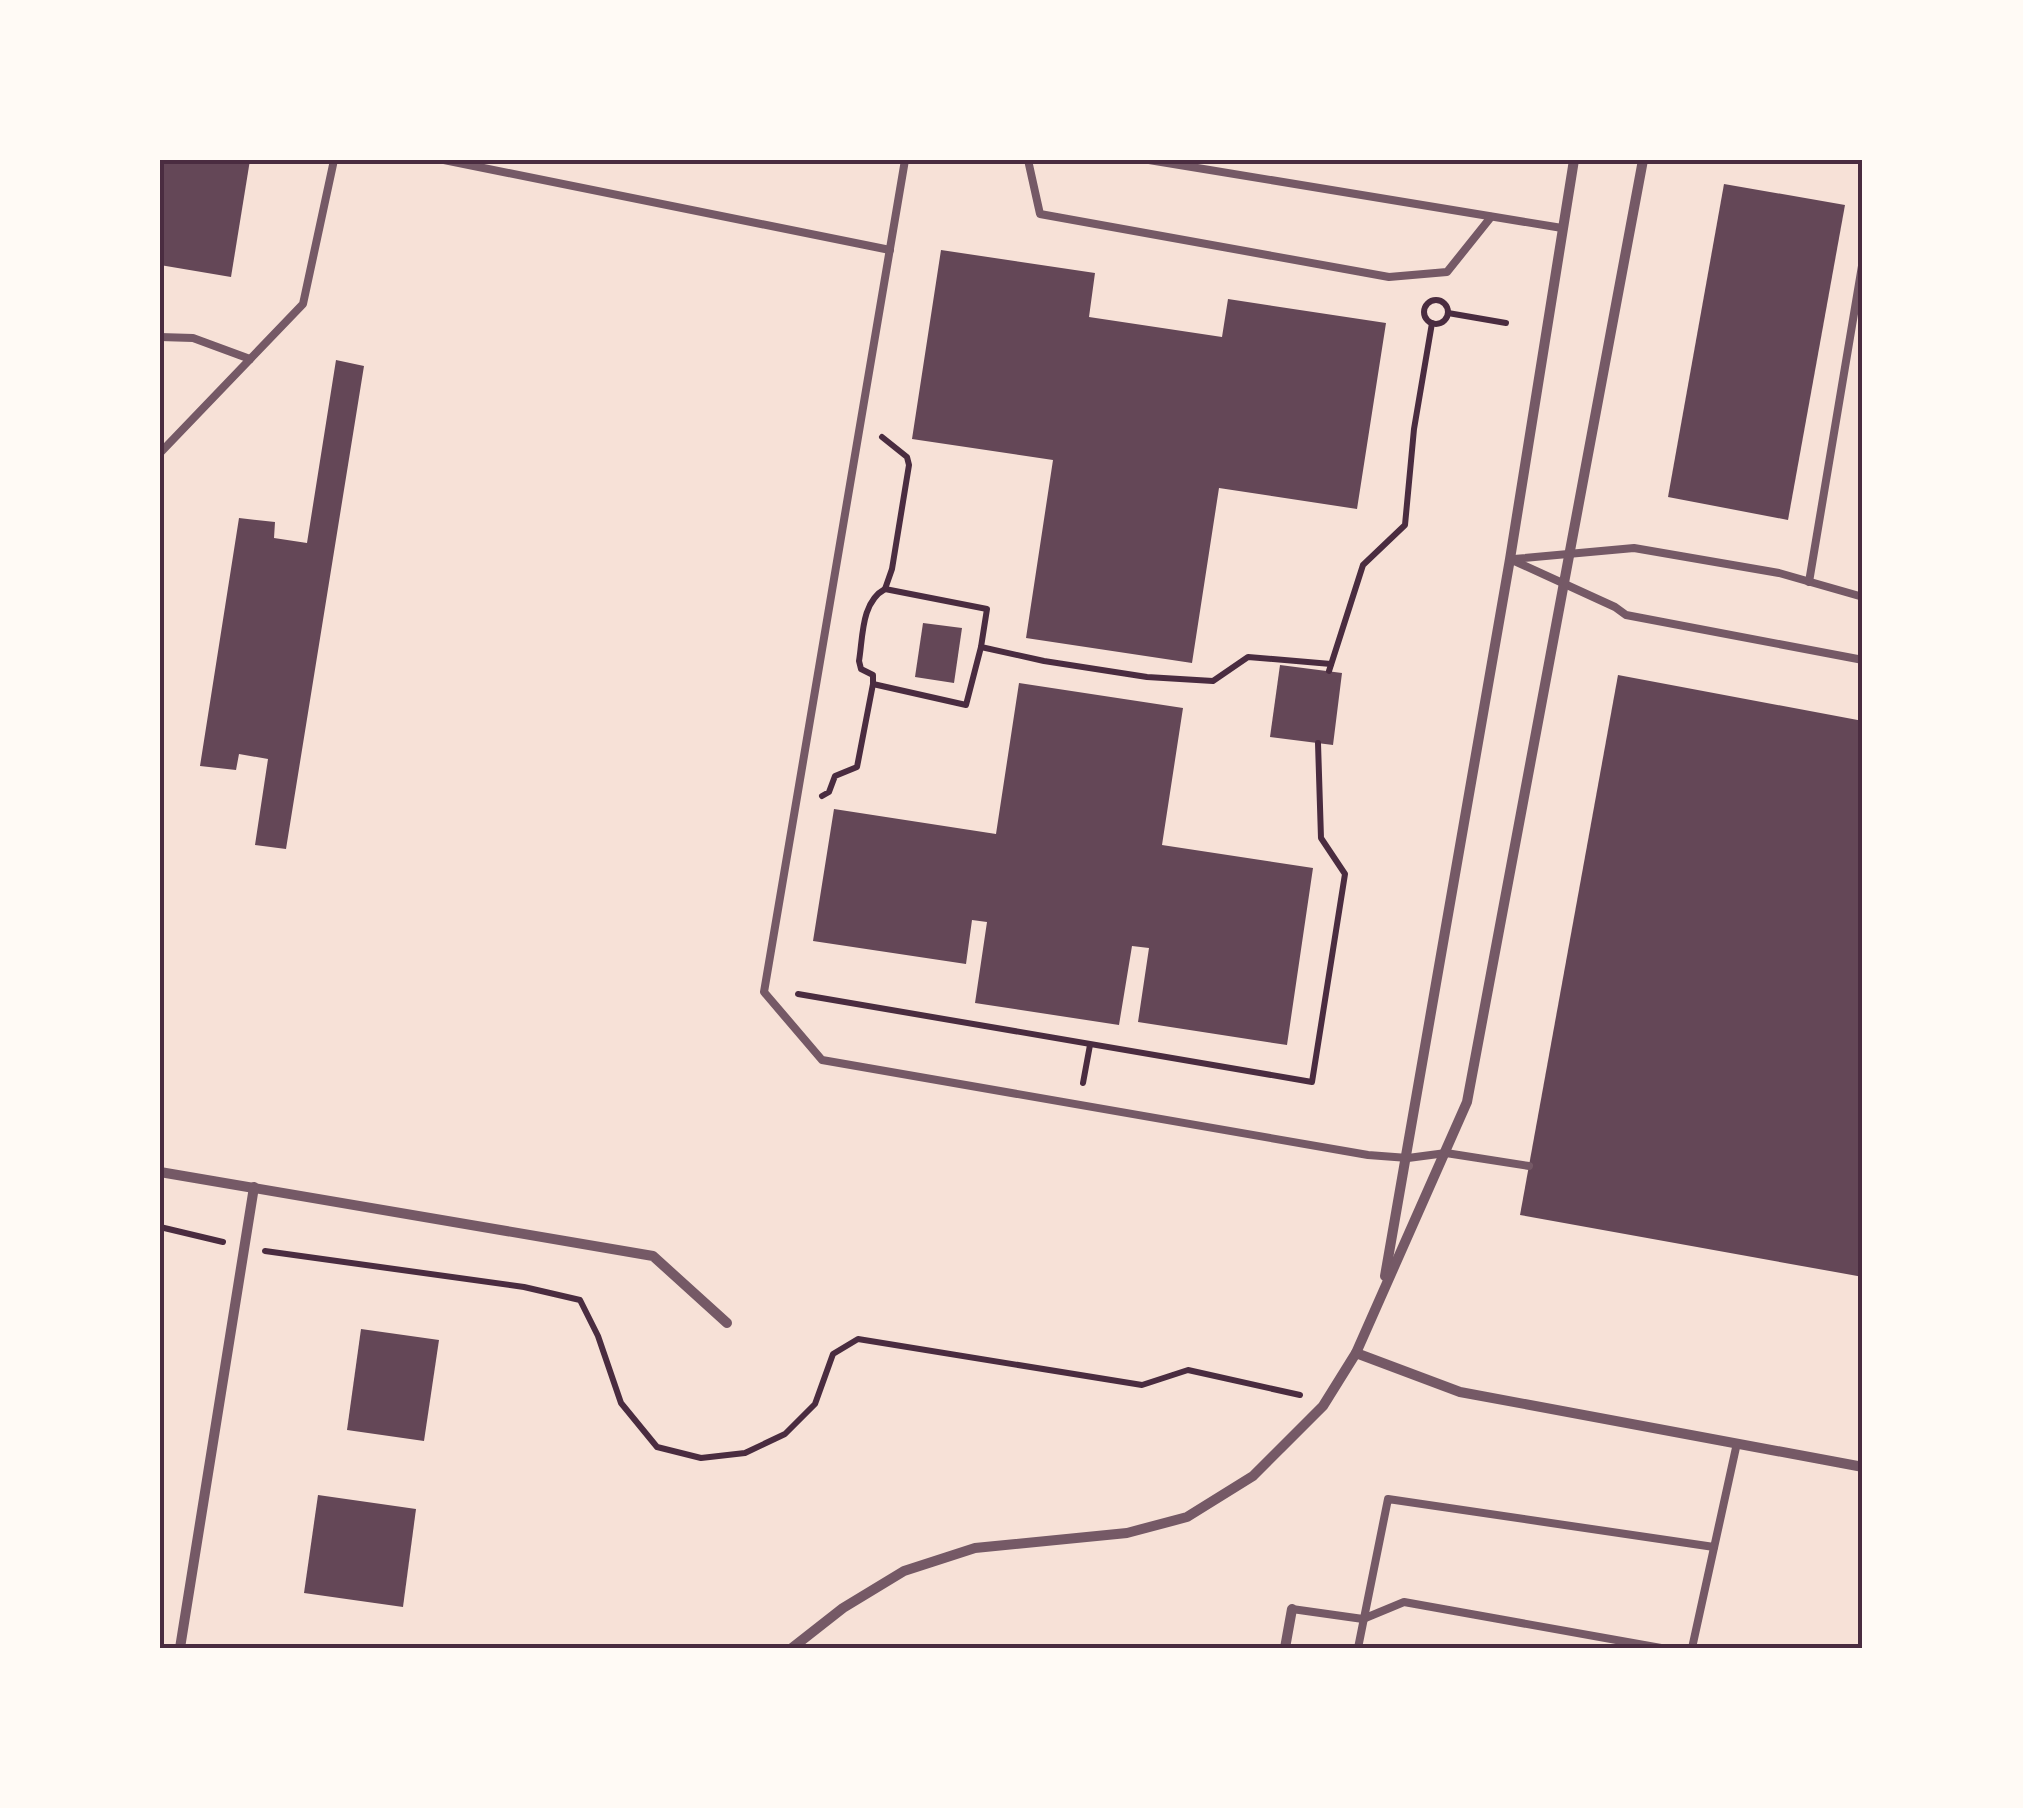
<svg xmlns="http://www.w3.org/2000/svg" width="2023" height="1808" font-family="'Times New Roman',serif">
	<rect width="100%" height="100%" fill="#f7e1d7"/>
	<!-- building -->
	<g fill="#644757">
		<path d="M160,160H250L231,277L160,265Z"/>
		<path d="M1724,184L1845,205L1788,520L1668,497Z"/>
		<path d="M941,250L1095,273L1089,317L1222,337L1228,299L1386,323L1357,509L1219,488L1192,663L1026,638L1053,460L912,439Z"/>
		<path d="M336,360L364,366L286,849L255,845L268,759L239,754L236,770L200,766L239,518L275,522L274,538L307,543Z"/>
		<path d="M923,623L962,628L954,683L915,677Z"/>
		<path d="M1280,665L1342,673L1333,745L1270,737Z"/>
		<path d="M1618,675L1863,721V1277L1520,1215Z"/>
		<path d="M1019,683L1183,708L1162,845L1313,868L1287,1045L1138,1022L1149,948L1132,946L1119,1025L975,1003L987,922L972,920L966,964L813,941L834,809L996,834Z"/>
		<path d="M361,1329L439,1340L424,1441L347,1430Z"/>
		<path d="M318,1495L416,1509L403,1607L304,1593Z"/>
	</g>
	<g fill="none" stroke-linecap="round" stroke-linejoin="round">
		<!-- path -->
		<g stroke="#4a2c40" stroke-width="6">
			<circle cx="1436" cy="312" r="12"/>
			<path d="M1448,313L1506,323"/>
			<path d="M885,589L987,609L981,647L1044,661L1147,677L1213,681L1248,657L1331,664"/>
			<path d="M1329,671L1363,565L1405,525L1414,429L1432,323"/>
			<path d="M873,684L966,705L981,647"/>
			<path d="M822,796L829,792L835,776L857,767L873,684V675L861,669L859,661C863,637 861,602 885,589L892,569L909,465L907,457L882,437"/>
			<path d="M798,994L1312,1082L1345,874L1321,838L1318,743"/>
			<path d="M1083,1083L1090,1045"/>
			<path d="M160,1227L223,1242"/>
			<path d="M265,1251L524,1287L580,1300L598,1336L621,1403L657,1447L701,1458L745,1453L785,1434L815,1404L833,1354L858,1339L1142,1385L1188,1370L1300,1395"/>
		</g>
		<!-- service -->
		<g stroke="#755966" stroke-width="8">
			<path d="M444,160L890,250"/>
			<path d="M905,160L764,992L822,1060L1368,1155L1408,1158L1446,1153L1529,1166"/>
			<path d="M1028,160L1040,214L1389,277L1447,272L1491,217"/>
			<path d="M1149,160L1562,228"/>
			<path d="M160,337L193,338L250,359"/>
			<path d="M160,453L303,304L334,160"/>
			<path d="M1510,559L1615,607L1626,615L1863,660"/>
			<path d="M1514,559L1634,548L1779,573L1863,597"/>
			<path d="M1809,582L1863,260"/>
			<path d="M1292,1609L1363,1619L1404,1602L1661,1648"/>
			<path d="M1358,1648L1388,1499L1714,1547"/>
			<path d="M1692,1648L1737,1443"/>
		</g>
		<!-- minor -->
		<g stroke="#755966" stroke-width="10">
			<path d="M160,1172L653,1256L727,1323"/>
			<path d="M1385,1276L1510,559L1574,160"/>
			<path d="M1356,1353L1460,1392L1863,1467"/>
			<path d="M180,1648L254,1187"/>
			<path d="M792,1648L843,1608L904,1571L975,1548L1127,1533L1187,1517L1253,1476L1323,1406L1356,1353L1467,1102L1643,160"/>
			<path d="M1285,1648L1292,1609"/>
		</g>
	</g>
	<!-- border -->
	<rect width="2023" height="1808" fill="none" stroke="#fffaf5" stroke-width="325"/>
	<rect x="162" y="162" width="1698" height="1484" fill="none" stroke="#4a2c40" stroke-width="4"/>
</svg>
